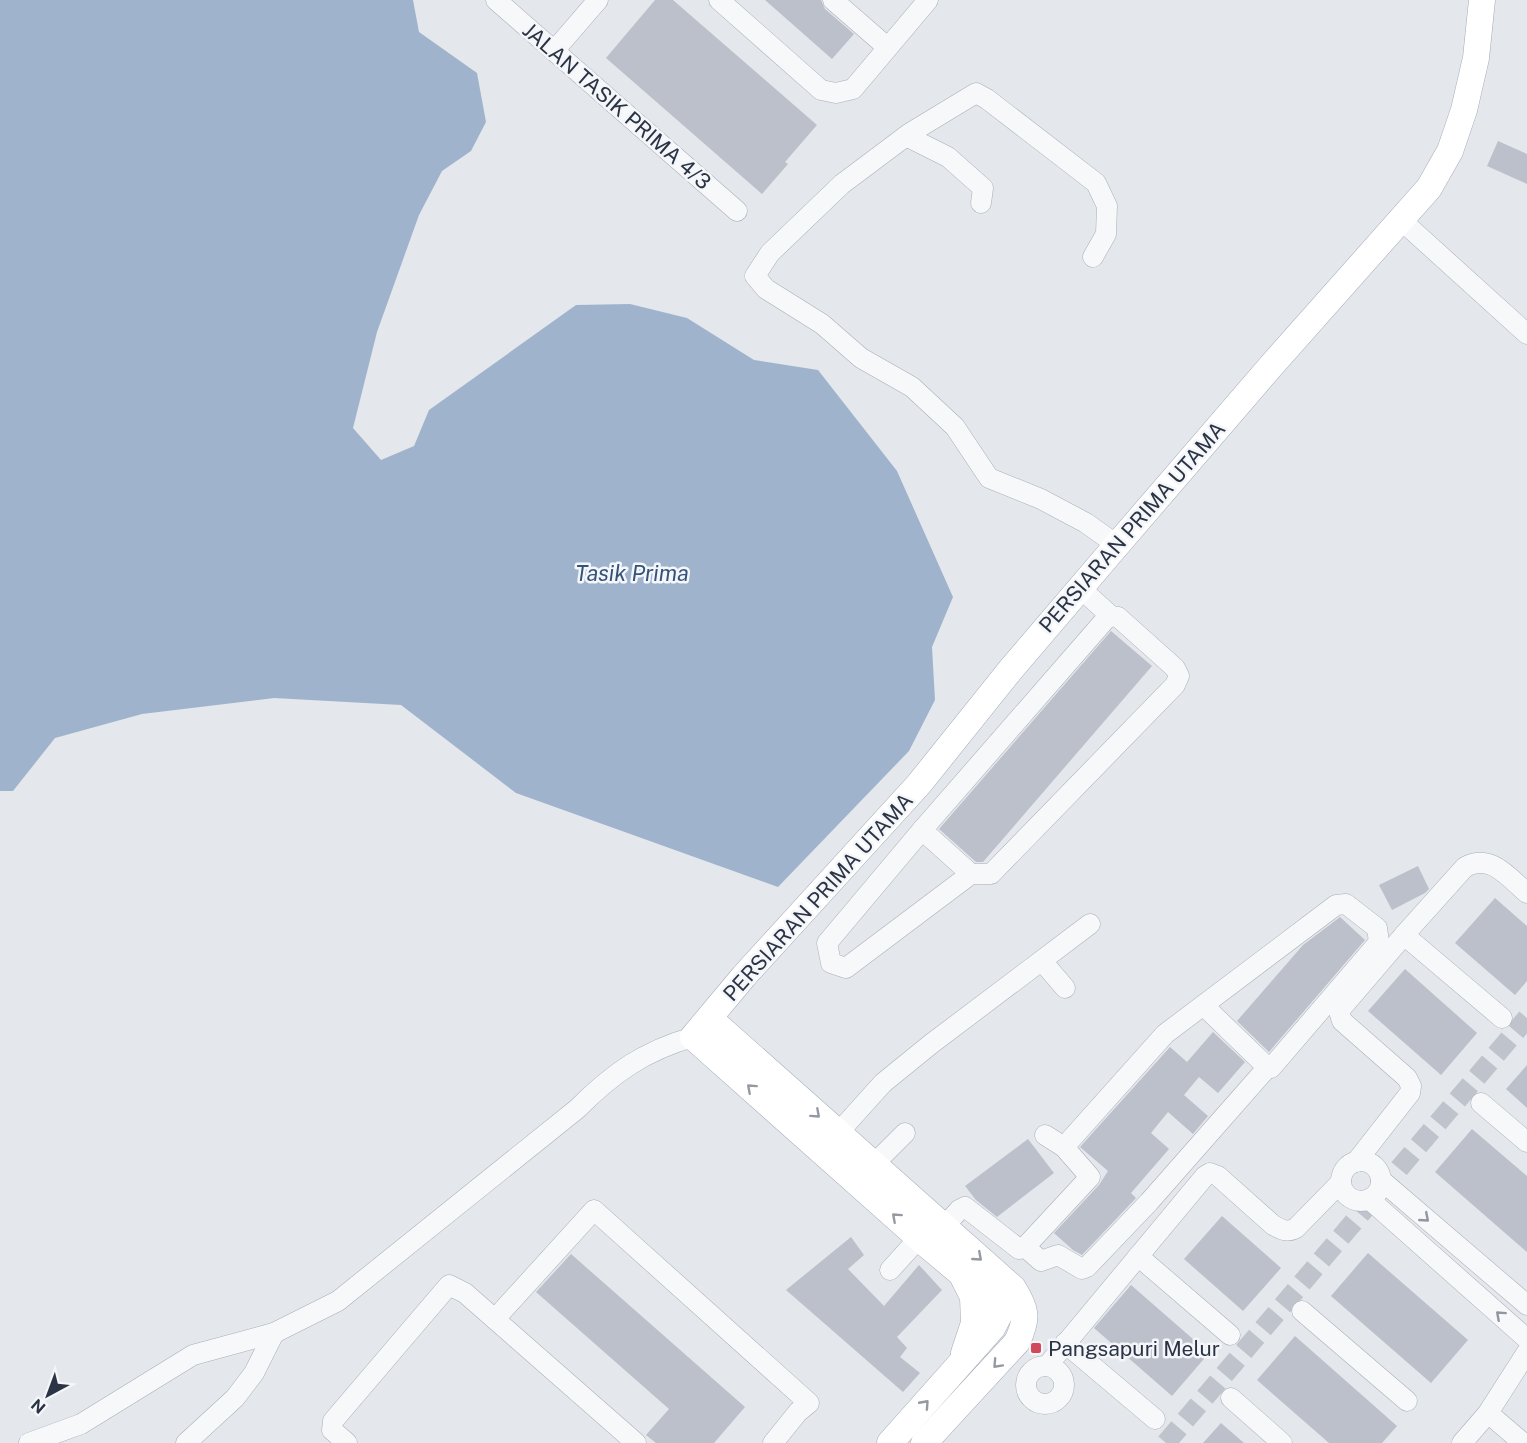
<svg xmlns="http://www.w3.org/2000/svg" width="1527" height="1443" font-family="'Public Sans',sans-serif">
	<rect width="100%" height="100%" fill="#e4e7ec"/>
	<!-- water -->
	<path fill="#9fb4cc" d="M0,0H413L419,32L477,73L486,122L471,151L442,171L419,215L377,332L353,428L381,460L414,446L429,410L576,305L630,304L687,318L754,360L818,370L897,471L953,597L932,647L935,700L909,751L778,887L516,793L401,705L274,698L142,714L55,738L13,791H0Z"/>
	<!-- building -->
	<g fill="#bbc0ca">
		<path d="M655,0H673L817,125L785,162L788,164L762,194L606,58Z"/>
		<path d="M765,0H821L825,9L854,34L832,59Z"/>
		<path d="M1498,141L1527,154V184L1487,166Z"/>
		<path d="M1111,631L1152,666L983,862H976L939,829Z"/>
		<path d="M1418,866L1429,889L1425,893L1392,910L1379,885Z"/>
		<path d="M1495,898L1527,926V981L1515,995L1455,943Z"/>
		<path d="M1340,917L1365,940L1269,1052L1237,1021L1303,945Z"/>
		<path d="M1405,969L1477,1033L1441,1075L1368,1011Z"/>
		<path d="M1213,1032L1245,1062L1218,1093L1199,1077L1184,1095L1208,1116L1193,1134L1168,1112L1151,1133L1169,1149L1131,1193L1136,1198L1082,1255L1073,1250L1054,1233L1099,1185L1108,1171L1080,1147L1170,1047L1187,1062Z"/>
		<path d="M1527,1065V1108L1506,1089Z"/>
		<path d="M1472,1129L1527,1176V1252L1435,1172Z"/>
		<path d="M1028,1139L1054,1173L997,1217L976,1200L965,1186Z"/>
		<path d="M1222,1216L1281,1268L1243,1311L1184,1259Z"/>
		<path d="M851,1237L864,1255L848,1269L884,1306L919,1265L942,1290L897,1337L907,1348L900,1357L920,1373L903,1392L786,1290Z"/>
		<path d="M1368,1253L1468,1340L1431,1383L1331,1296Z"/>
		<path d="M571,1254L745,1407L714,1443H656L646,1435L669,1409L536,1292Z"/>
		<path d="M1131,1285L1209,1353L1172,1396L1094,1328Z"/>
		<path d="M1295,1336L1397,1426L1382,1443H1329L1257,1380Z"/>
		<path d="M1221,1423L1244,1443H1203Z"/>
	</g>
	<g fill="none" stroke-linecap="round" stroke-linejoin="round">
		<!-- minor-tunnel -->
		<path stroke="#bfc3cb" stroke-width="20" stroke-dasharray="20 10" stroke-linecap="butt" d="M1166,1443L1527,1018"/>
		<!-- minor casing -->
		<g stroke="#a9aeb7" stroke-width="21">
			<g id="minor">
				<path d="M496,0L737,211"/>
				<path d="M719,0L821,90L836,93L853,89L928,0"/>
				<path d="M833,0L887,47"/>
				<path d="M554,51L598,0"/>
				<path d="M906,136L948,157L983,188L981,203"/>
				<path d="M1401,220L1527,334"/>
				<path d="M1093,257L1106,234L1107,206L1096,183L987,99L976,93L910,133L842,184L770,253L755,276L766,289L822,324L861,358L912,387L955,427L989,478L1041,499L1086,523L1117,545"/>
				<path d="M1080,588L1111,616L1118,617L1175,668L1179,676L1175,685L991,874H971L846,968L831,963L827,943L922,830L1105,620L1111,616"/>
				<path d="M922,830L971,874"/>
				<path d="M1404,935L1465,867C1491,853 1508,877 1527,893"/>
				<path d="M1042,961L1065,988"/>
				<path d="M1481,1103L1527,1142"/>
				<path d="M838,1133L883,1083L931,1044L1090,924"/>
				<path d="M1064,1147L1165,1034L1336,905L1346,904L1377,928L1379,942L1271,1068L1266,1069"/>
				<circle cx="1361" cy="1181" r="20"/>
				<path d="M1356,1162L1410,1093L1411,1086L1407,1078L1342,1021L1339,1011L1404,935L1502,1018"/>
				<path d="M873,1165L905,1133"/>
				<path d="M1381,1180L1527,1305"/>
				<path d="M1369,1199L1527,1339"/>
				<path d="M944,1227L959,1210L965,1207L1019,1249L1025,1247L1090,1177L1064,1147L1045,1135"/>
				<path d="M1025,1247L1041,1261L1058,1255L1082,1269L1087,1267L1149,1202L1266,1069L1262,1062L1204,1006"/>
				<path d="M1138,1256L1230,1335"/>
				<path d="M890,1270L919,1238"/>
				<path d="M1302,1311L1407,1401"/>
				<path d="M495,1319L594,1210L809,1403L798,1412L773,1443"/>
				<path d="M1065,1343L1155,1419"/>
				<circle cx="1045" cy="1385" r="19"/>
				<path d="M1047,1366L1205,1176L1210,1173L1218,1176L1273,1225C1282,1230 1287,1233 1296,1228L1341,1182"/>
				<path d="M1231,1398L1282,1443"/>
				<path d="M1488,1413L1523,1443"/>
				<path d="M29,1443L81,1424L193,1355L274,1333L338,1301L577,1109C613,1073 644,1051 693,1037"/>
				<path d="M186,1443L235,1398L254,1373L274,1333"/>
				<path d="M347,1443L332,1430L333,1421L449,1285L465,1293L636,1443"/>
				<path d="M1462,1443L1488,1413L1527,1352"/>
			</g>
		</g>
		<!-- major casing -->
		<g stroke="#a3abb8" stroke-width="27">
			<g id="major">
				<path d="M710,1019L1013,1288C1027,1310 1028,1318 1017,1342L924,1443"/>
				<path d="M963,1277L973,1297L974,1323L964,1353"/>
				<path d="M1000,1313L998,1306L993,1300L927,1245L693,1037L744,976L919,784L1012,668L1117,545L1271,366L1429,188L1450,151L1464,110L1476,58L1482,0"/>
				<path d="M890,1443L993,1327L1000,1313"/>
			</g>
		</g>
		<!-- minor -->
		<use href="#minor" stroke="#f7f8fa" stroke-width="20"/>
		<!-- major -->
		<use href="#major" stroke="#fff" stroke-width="26"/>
	</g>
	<!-- one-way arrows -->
	<defs><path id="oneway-chevron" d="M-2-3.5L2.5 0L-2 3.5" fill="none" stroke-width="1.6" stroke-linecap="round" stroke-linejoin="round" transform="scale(1.5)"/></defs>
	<g stroke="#959aa2">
		<use href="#oneway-chevron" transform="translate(751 1088) rotate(-138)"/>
		<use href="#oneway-chevron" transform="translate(816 1114) rotate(42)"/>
		<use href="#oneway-chevron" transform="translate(896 1217) rotate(-138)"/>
		<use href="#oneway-chevron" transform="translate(978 1257) rotate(41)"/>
		<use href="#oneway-chevron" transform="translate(997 1364) rotate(133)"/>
		<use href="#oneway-chevron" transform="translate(925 1404) rotate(-48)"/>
	</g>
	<g stroke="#9196a0">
		<use href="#oneway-chevron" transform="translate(1425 1218) rotate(41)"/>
		<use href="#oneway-chevron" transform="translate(1500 1315) rotate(-138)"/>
	</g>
	<!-- markers -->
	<rect fill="#d1495b" stroke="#f4f6f9" stroke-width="2" x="1030" y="1342" width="12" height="12" rx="3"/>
	<g text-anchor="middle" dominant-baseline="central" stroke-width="5" stroke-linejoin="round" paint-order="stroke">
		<!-- street labels -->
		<g font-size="21" fill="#2b3445" stroke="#f4f6f9">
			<text transform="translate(617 106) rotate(41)">JALAN TASIK PRIMA 4/3</text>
			<text transform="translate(1132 527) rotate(-49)">PERSIARAN PRIMA UTAMA</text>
			<text transform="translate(818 897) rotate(-48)">PERSIARAN PRIMA UTAMA</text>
		</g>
		<!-- poi labels -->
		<g font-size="21" fill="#2b3445" stroke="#f4f6f9" text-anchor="start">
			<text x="1048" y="1348">Pangsapuri Melur</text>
		</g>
		<!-- water labels -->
		<g font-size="22" font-style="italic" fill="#34527a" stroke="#f4f6f9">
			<text x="632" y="573">Tasik Prima</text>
		</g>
	</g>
	<!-- north arrow -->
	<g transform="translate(48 1395) rotate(221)" stroke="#f4f6f9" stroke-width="4.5" paint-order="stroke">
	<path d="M0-4.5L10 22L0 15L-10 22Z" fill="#2b3445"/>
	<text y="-9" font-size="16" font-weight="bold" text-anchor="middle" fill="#2b3445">N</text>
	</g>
</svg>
